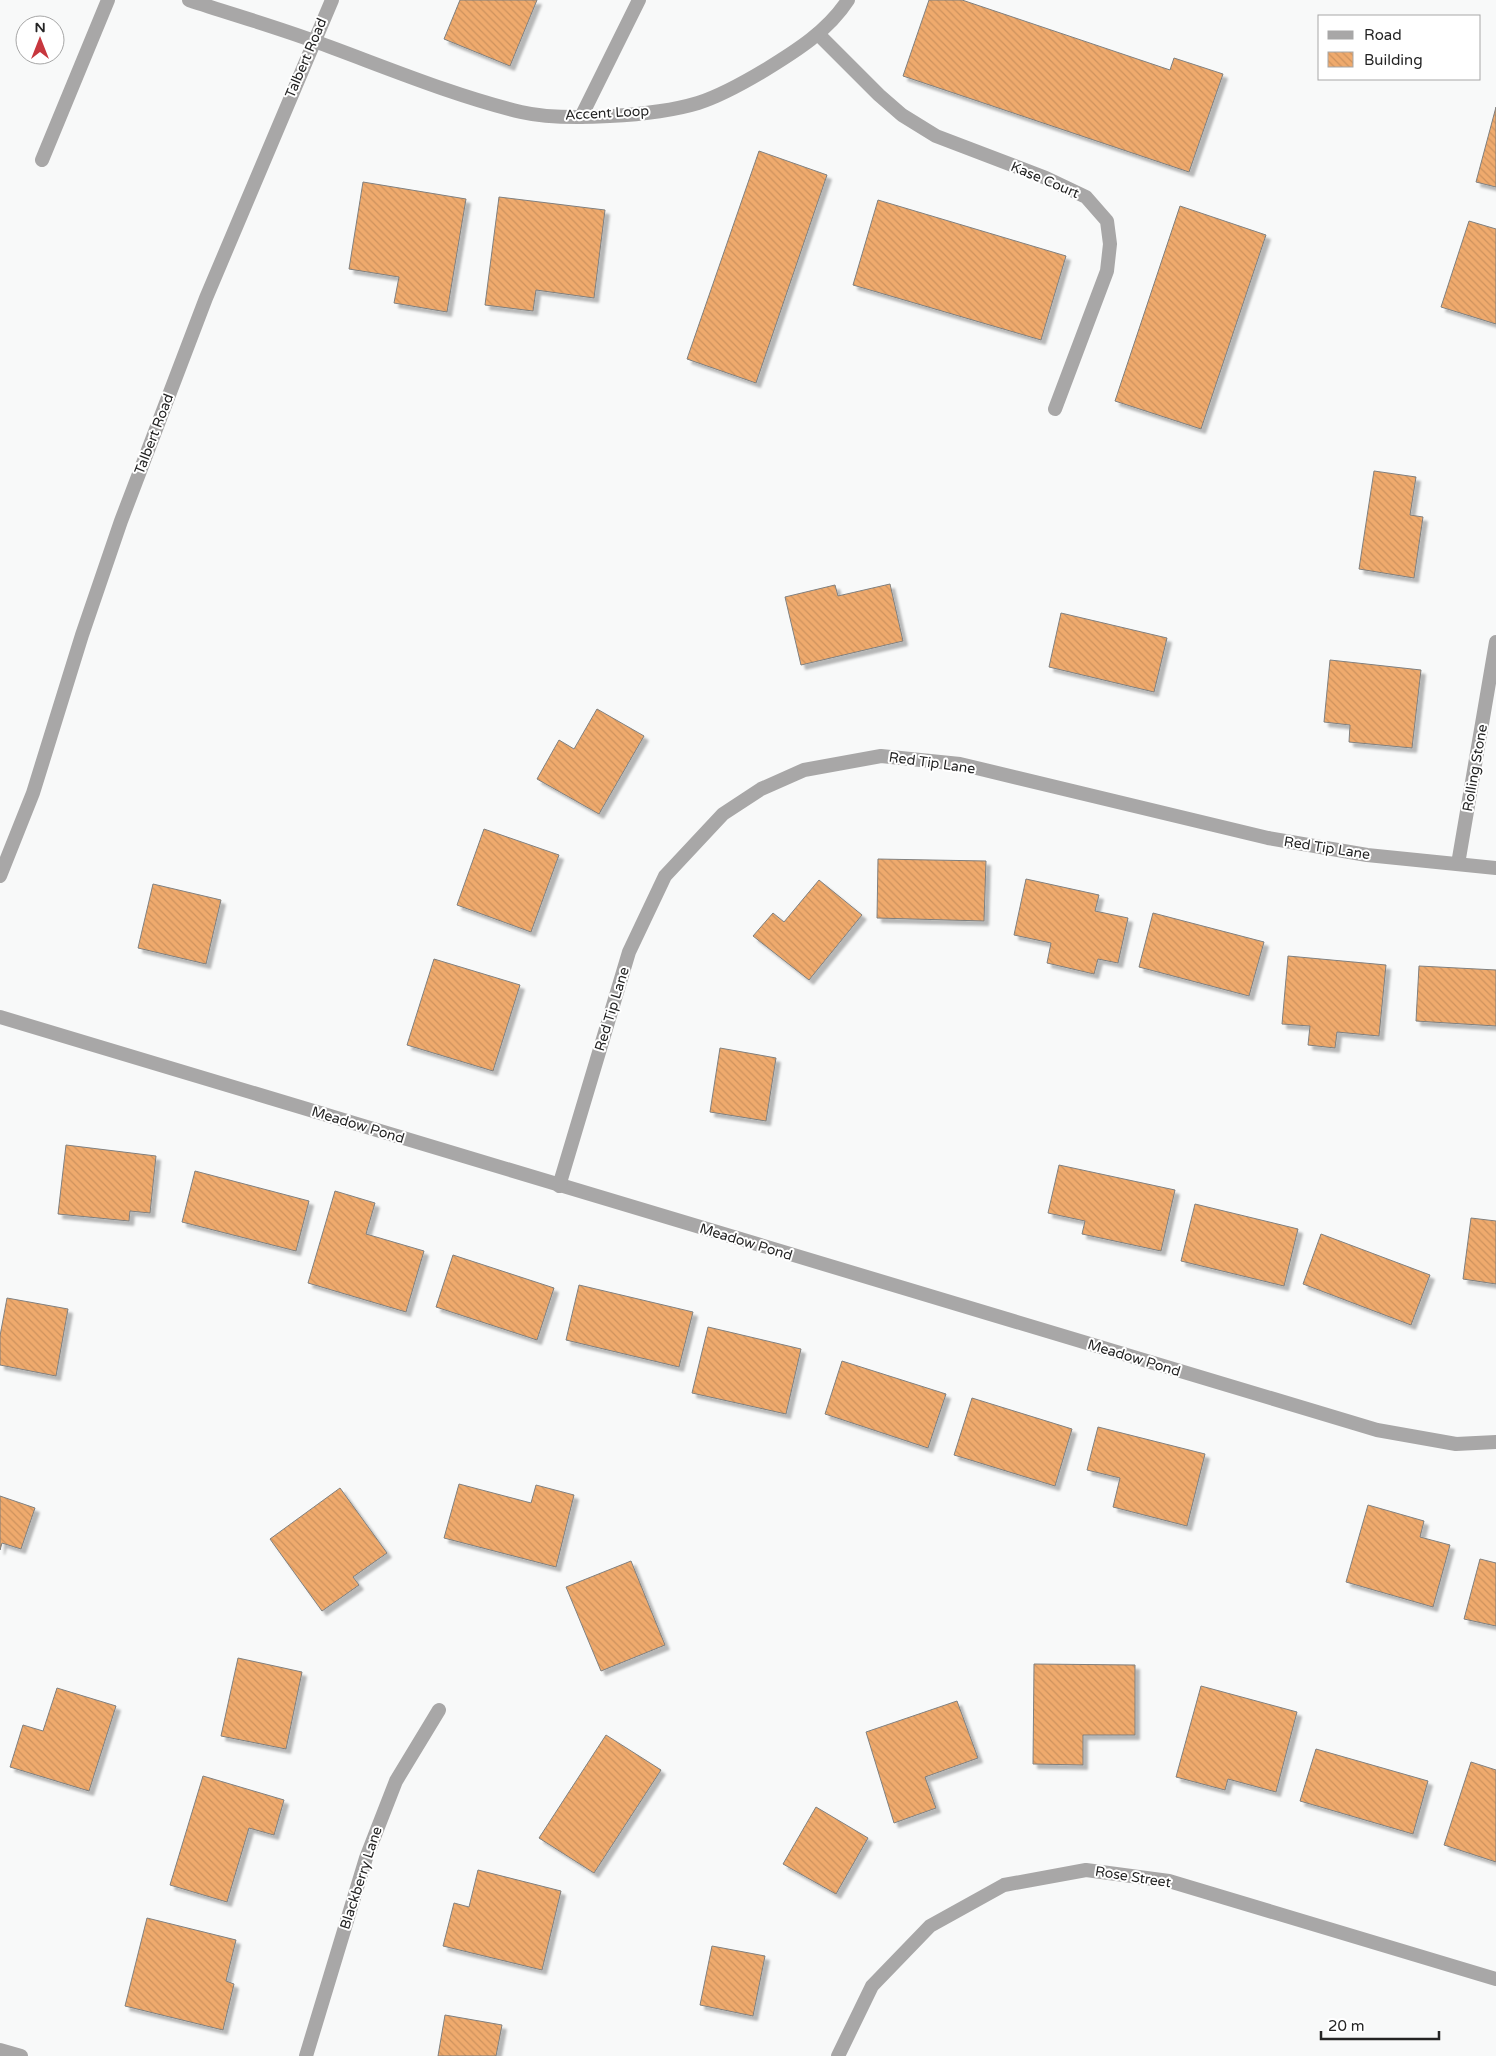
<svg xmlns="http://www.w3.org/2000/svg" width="1496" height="2056" font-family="'Varela Round',sans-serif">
	<defs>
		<pattern id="building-back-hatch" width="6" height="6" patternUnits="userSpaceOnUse" patternTransform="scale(1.25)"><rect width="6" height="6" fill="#efaa6d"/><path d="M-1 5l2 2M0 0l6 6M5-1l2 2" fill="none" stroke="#cd925e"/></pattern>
		<filter id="shadow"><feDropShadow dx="4.5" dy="4.5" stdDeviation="1" flood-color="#0004"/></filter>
	</defs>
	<rect width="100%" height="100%" fill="#f8f9f9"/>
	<!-- building -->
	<g fill="url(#building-back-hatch)" stroke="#80807f" filter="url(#shadow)">
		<path d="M460,0H537L510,66L444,39Z"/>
		<path d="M929,0H962L1170,70L1174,58L1223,74L1189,172L903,76Z"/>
		<path d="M1496,107V187L1476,182Z"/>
		<path d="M759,151L827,175L756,383L687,359Z"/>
		<path d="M363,182L466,199L447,312L394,303L399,277L349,269Z"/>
		<path d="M499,197L605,210L594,298L536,290L533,311L485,305Z"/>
		<path d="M878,200L1066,256L1041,340L853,285Z"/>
		<path d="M1180,206L1266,235L1201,429L1115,401Z"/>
		<path d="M1469,221L1496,229V324L1441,307Z"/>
		<path d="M1374,471L1416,477L1410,515L1423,517L1414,578L1359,569Z"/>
		<path d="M890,584L903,641L801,665L785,597L835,585L838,596Z"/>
		<path d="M1061,613L1167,638L1154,692L1049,667Z"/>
		<path d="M1330,660L1421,670L1412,748L1349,742L1350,725L1324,722Z"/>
		<path d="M597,709L644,736L599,814L537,779L559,740L574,749Z"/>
		<path d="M484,829L559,855L531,932L457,905Z"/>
		<path d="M878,859L986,861L984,921L877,918Z"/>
		<path d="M1026,879L1099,895L1095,911L1128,918L1118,963L1098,959L1094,974L1047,963L1051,943L1014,935Z"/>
		<path d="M819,880L862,915L809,980L753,936L773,913L784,922Z"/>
		<path d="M153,884L221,900L206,964L138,948Z"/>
		<path d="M1153,913L1264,942L1249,996L1139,967Z"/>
		<path d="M1288,956L1386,965L1379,1036L1337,1032L1335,1048L1308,1045L1310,1026L1282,1024Z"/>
		<path d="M434,959L520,985L493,1071L407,1045Z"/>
		<path d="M1419,966L1496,970V1026L1416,1021Z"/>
		<path d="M720,1048L776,1058L766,1121L710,1112Z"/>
		<path d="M66,1145L156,1156L150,1213L130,1211L129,1221L58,1214Z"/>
		<path d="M1059,1165L1175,1190L1161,1251L1082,1234L1085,1221L1048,1213Z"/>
		<path d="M195,1171L309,1201L296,1251L182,1222Z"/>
		<path d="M335,1191L375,1203L366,1234L424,1251L406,1312L308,1283Z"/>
		<path d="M1195,1204L1298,1229L1284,1286L1181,1261Z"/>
		<path d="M1471,1218L1496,1221V1284L1463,1279Z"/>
		<path d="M1321,1234L1430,1275L1411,1325L1303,1284Z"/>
		<path d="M453,1255L554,1288L537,1340L436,1307Z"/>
		<path d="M579,1285L693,1312L679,1367L566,1340Z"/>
		<path d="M7,1298L68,1309L56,1376L0,1365V1336Z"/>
		<path d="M708,1327L801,1349L786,1414L692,1393Z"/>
		<path d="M842,1361L946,1394L928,1448L825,1414Z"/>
		<path d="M972,1398L1072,1429L1055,1486L954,1455Z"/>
		<path d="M1098,1427L1205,1454L1187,1526L1113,1507L1120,1478L1087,1470Z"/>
		<path d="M459,1484L531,1503L536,1485L574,1495L556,1567L444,1538Z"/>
		<path d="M340,1488L387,1553L353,1577L359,1585L322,1611L270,1539Z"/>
		<path d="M0,1496L35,1508L21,1549L2,1543L0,1550Z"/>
		<path d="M1368,1505L1424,1521L1420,1537L1450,1545L1433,1607L1346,1582Z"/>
		<path d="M1480,1559L1496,1563V1626L1464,1619Z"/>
		<path d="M631,1561L665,1645L601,1671L566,1587Z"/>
		<path d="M238,1658L302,1672L286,1749L221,1736Z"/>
		<path d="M1034,1664L1135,1665V1735H1083V1765L1033,1764Z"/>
		<path d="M1201,1686L1297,1712L1276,1792L1228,1779L1225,1790L1176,1777Z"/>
		<path d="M57,1688L116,1706L89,1791L10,1767L23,1725L43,1731Z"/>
		<path d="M957,1701L978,1758L925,1777L936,1808L894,1823L866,1732Z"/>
		<path d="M606,1735L661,1770L594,1873L539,1838Z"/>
		<path d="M1316,1749L1428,1781L1413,1834L1300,1801Z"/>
		<path d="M1471,1762L1496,1770V1862L1444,1845Z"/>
		<path d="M203,1776L284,1800L274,1835L249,1828L227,1902L170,1885Z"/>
		<path d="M816,1807L868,1838L836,1894L783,1864Z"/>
		<path d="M478,1870L561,1891L542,1970L443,1946L454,1903L469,1907Z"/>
		<path d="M147,1918L236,1940L226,1981L234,1984L223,2030L125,2006Z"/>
		<path d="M712,1946L765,1956L753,2016L700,2005Z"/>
		<path d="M445,2015L502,2025L496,2056H438Z"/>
	</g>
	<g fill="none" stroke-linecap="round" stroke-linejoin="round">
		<!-- service -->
		<g stroke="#a8a7a7" stroke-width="14">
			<path d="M818,34L879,95L902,115L936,136L1046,178L1086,197L1107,221L1110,244L1107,271L1055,409"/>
			<path d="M581,117L639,0"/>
			<path d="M42,160L108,0"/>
		</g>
		<!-- minor -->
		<g stroke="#a8a7a7" stroke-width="14">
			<path d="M189,0C231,14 273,26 314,41C383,66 451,95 521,112C564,122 655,116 698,103C720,96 745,82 765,70C796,51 828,31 848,0"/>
			<path d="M1458,864L1496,642"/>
			<path d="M0,1017L1377,1430L1456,1444L1496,1442"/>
			<path d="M559,1186L629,952L665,876L723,814L761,789L804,770L881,756L960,764L1268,838L1367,855L1496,868"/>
			<path d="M0,2050L21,2056"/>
			<path d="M306,2056L366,1858L396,1781L439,1710"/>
			<path d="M838,2056L872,1986L930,1926L1004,1885L1086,1870L1169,1881L1496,1979"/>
		</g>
		<!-- tertiary -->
		<path stroke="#a8a7a7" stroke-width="14" d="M0,876L33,793L82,635L121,521L206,298L332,0"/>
	</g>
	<g text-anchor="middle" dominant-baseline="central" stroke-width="4" stroke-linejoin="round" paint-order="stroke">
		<!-- street labels -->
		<g font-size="14" fill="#242424" stroke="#fff">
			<text transform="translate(306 58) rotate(-67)">Talbert Road</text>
			<text transform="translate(607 113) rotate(-3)">Accent Loop</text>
			<text transform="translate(1045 180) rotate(23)">Kase Court</text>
			<text transform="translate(154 434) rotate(-69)">Talbert Road</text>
			<text transform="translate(932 763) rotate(8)">Red Tip Lane</text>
			<text transform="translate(1475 768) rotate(-80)">Rolling Stone</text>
			<text transform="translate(1327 848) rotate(9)">Red Tip Lane</text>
			<text transform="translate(612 1009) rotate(-73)">Red Tip Lane</text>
			<text transform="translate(358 1125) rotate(17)">Meadow Pond</text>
			<text transform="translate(746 1242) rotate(17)">Meadow Pond</text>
			<text transform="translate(1134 1358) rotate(17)">Meadow Pond</text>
			<text transform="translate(1133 1877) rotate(9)">Rose Street</text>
			<text transform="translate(361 1878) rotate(-72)">Blackberry Lane</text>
		</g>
	</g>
	<!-- legend -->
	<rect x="1318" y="15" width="162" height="65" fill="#ffffff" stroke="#a7a7a7"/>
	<rect x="1328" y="31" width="25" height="8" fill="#a8a7a7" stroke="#a7a7a7"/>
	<text x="1364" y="40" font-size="15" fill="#242424">Road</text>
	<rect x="1328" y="52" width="25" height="15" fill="url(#building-back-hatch)" stroke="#a7a7a7"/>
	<text x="1364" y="65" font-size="15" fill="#242424">Building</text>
	<!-- north arrow -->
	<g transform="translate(40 40)"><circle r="24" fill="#ffffff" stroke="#a7a7a7"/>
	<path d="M0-4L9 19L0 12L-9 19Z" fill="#c7373e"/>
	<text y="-8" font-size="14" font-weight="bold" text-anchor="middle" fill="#242424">N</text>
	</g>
	<!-- scale -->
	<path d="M1321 2031v8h118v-8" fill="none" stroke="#242424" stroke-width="2.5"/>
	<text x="1328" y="2031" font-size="15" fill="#242424" stroke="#ffffff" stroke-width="4" paint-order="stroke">20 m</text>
</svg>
